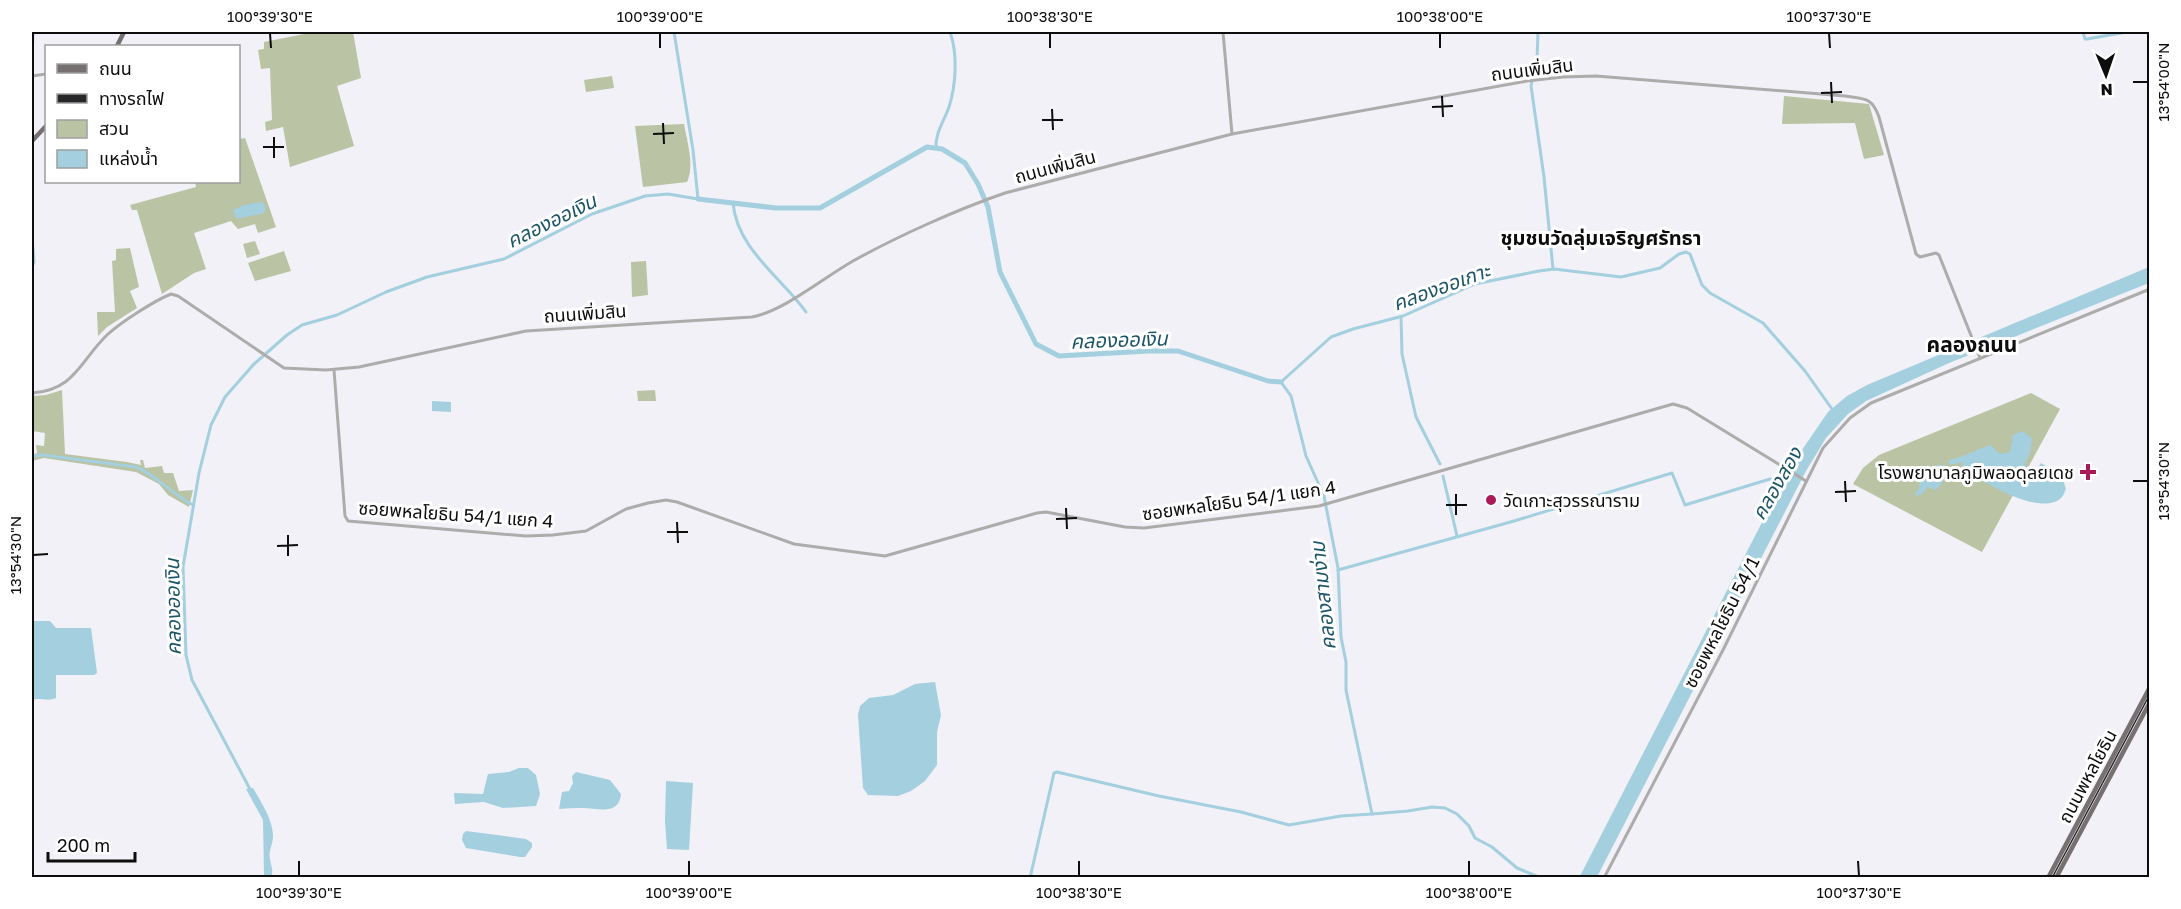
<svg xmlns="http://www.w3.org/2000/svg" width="2181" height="909" font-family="'Golos Text','Noto Sans Thai',sans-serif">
	<rect width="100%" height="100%" fill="#f1f1f7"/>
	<!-- green -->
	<g fill="#bac3a3">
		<path d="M314,32H353L361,78L337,86L354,146L290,167L283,127L266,131L265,122L272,120L270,68L261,69L258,50L264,49V42Z"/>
		<path d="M612,76L614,88L586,92L584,80Z"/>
		<path d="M1784,96L1869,104L1884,155L1864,159L1855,123L1782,124Z"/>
		<path d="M684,124C687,141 695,166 687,182L643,187L635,126Z"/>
		<path d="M245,138L276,227L258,233L255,224L238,229L231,221L194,233L206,269L194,273L162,294L137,210H132L130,205L196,187L195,182H238L239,139Z"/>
		<path d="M255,241L260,254L247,258L243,244Z"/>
		<path d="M130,248L139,287L130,291L137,308L107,327L98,336L97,312H115L112,261L116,260V249Z"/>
		<path d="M284,251L291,271L255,281L248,263Z"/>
		<path d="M646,261L648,295L632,297L631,262Z"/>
		<path d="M62,390L65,454L127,462L141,465L140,460H143L145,468L162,466L164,473H173L179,491L193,490L189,507L168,495L159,484L136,472L44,458L32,461V455L37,453L36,445L44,446L45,433L32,431V396L46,395Z"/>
		<path d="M655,390L656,401H638L637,391Z"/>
		<path d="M2031,393L2060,409L1982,552L1853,484L1863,468L1879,455Z"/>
	</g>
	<!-- water -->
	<g fill="#a3cfdf">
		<path d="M262,202L266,208L264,213L241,218H236L233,210L244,205Z"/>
		<path d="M2149,267V283L1949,363L1866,401L1848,414L1826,438L1806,471L1597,877L1579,878L1791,466L1828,412L1847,396L1867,385Z"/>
		<path d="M432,401L451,402V412L432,411Z"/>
		<path d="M2022,431L2032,438L2030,453L2024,465L2037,469L2041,463L2049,468V474L2063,480L2066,489C2064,492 2064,495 2062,497C2042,519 1980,480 1962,468V462L1950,465L1948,460C1959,459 1978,449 1990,445L2000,454L2010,452L2013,435Z"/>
		<path d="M1936,465H1945L1947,470L1942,483L1936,490L1928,487L1922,494L1915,496L1916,491L1919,490L1920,479L1915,476Z"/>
		<path d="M32,621H50L56,628H91L97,673L94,675H56V698C47,702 40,697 32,700Z"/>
		<path d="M935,682L941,715L937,732V765L925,781L911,791L898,796L868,795L863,788L858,715L860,706L869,698L893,695L915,684Z"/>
		<path d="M519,768H528L536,775L540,794L536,806L503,808L484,802L455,804L454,793L483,794L488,774L509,772Z"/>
		<path d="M576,772L610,780L621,794C619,816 597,808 583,808C575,808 567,808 559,809L562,792L569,791L573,783L572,776Z"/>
		<path d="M666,781L693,783L689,850L667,849L665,821Z"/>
		<path d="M253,788C261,802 273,820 273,836C273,845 268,851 270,859C271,867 274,870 271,877H249L264,875L263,820L246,789Z"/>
		<path d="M466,831L526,839L532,843V847L525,857H520L466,848L462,840L463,834Z"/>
	</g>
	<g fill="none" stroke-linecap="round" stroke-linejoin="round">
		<!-- canal -->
		<g stroke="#a3cfdf" stroke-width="3">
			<path d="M1538,32L1537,59L1531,86L1544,177L1553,269"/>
			<path d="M2083,32L2085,39H2087L2127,32"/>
			<path d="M32,60L33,32"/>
			<path d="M936,148C935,133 944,121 949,107C956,85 958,54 950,32"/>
			<path d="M733,203C737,249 781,277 806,312"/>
			<path d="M32,237L34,262L32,267"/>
			<path d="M1401,317L1402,354L1416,417L1440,464"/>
			<path d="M32,456L43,455L136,467C157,476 172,494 193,505"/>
			<path d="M1443,476L1457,536"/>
			<path d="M1338,570L1514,521L1672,473L1685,505L1770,479L1786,481"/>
			<path d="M251,791L192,680L186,655L183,567L199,473L211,425L225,397L254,364L287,335L302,325L337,315L386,292L427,277L504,259L592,214L645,196L668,194L698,199L693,150L674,32"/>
			<path d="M1030,878L1054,773L1057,772L1159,796L1241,812L1289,825L1341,816L1372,814"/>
			<path d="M1541,878L1517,868L1492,847L1475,838L1469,826L1457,814L1445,808L1432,807L1408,811L1372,814L1346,690V662L1341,637L1338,568L1324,496L1306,456L1291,396L1281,382L1331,337L1353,329L1403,316L1475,284L1539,271L1554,269L1621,277L1660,268L1679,254L1686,252L1690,254L1702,285L1710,293L1763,323L1805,371L1832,409"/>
		</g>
		<!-- river -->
		<path stroke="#a3cfdf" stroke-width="5" d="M698,199L776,208H820L927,147L942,149L965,163L978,184L988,207L1000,272L1036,344L1059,356L1148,351H1178L1268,381L1281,382"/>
		<!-- minor -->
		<g stroke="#aeabab" stroke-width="3">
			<path d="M1223,32L1232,134"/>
			<path d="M32,76L46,74"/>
			<path d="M334,370L345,516L348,521L526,536L553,535L586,531L626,509L648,503L666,500L677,502L794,544L885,556L1037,513L1046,512L1125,527L1144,528L1319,506L1673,404L1687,408L1806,481"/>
			<path d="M32,393C75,390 80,361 107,335C121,322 154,301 171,294L178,296L284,368L326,370L359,367L526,331L752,317C784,311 823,278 853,261C898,236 956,210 1005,193L1232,134L1527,81L1563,77L1596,76L1845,96C1865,99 1872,97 1879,117L1916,254L1920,257L1936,253L1939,255L1980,358"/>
			<path d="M1604,878L1723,650L1823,448L1850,418L1871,403L2150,289"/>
		</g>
		<!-- major -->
		<g stroke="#767170" stroke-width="4.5">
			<path d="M117,46L124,32"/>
			<path d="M32,141L46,126"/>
			<path d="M2048,878L2150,687"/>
			<path d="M2056,878L2150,702"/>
		</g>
		<!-- rail -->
		<path stroke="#272729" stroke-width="1.5" d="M2052,878L2150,694"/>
	</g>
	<!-- ticks -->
	<path fill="none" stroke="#0d0d0e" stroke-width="2" d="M270,33L271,48M660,33V48M1050,33V48M1440,33V48M1829,33L1830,48M1831,82L1832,103M2133,82H2148M1821,93L1842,92M1442,96L1443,117M1432,107L1453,106M1052,109L1053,130M1042,120H1063M663,123L664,144M653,134L674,133M274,137V158M263,147H284M1845,481L1846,502M2133,481H2148M1835,492L1856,491M1456,494V515M1446,505H1467M1066,508L1067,529M1056,519L1077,518M677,522L678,543M667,532H688M288,535V556M277,546L298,545M33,555L48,554M299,861V876M689,861V876M1079,861V876M1469,861V876M1858,861L1859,876"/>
	<!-- markers -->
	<g fill="#a91a57" stroke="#fff" stroke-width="2">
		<path d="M2085 463h6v6h6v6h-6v6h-6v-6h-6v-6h6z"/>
		<circle cx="1491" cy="500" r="6"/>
	</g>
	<g text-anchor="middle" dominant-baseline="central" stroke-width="6" stroke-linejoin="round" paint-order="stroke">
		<!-- street labels -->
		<g font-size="18" fill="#0d0d0e" stroke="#fff">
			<text transform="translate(1532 69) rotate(-7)">ถนนเพิ่มสิน</text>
			<text transform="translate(1055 166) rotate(-15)">ถนนเพิ่มสิน</text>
			<text transform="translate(585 313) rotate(-4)">ถนนเพิ่มสิน</text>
			<text transform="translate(1239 500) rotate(-8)">ซอยพหลโยธิน 54/1 แยก 4</text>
			<text transform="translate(456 514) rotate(4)">ซอยพหลโยธิน 54/1 แยก 4</text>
			<text transform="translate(1721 622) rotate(-63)">ซอยพหลโยธิน 54/1</text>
			<text transform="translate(2087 776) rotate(-62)">ถนนพหลโยธิน</text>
		</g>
		<!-- poi labels -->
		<g font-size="18" fill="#0d0d0e" stroke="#fff" text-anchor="end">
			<text x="2074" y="472">โรงพยาบาลภูมิพลอดุลยเดช</text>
			<text x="1503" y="500" text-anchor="start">วัดเกาะสุวรรณาราม</text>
		</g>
		<!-- water labels -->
		<g font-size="20" font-style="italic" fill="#1c5567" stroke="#fff">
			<text transform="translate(551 220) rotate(-26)">คลองออเงิน</text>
			<text transform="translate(1441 286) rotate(-20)">คลองออเกาะ</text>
			<text transform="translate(1119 339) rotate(-2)">คลองออเงิน</text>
			<text transform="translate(1776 483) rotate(-60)">คลองสอง</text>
			<text transform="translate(1322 596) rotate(-96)">คลองสามง่าม</text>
			<text transform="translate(172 607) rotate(-91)">คลองออเงิน</text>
		</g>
		<!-- neighbourhood labels -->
		<g font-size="20" font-weight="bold" fill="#0d0d0e" stroke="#fff">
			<text x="1601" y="237">ชุมชนวัดลุ่มเจริญศรัทธา</text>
		</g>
		<!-- quarter labels -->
		<g font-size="21" font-weight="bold" fill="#0d0d0e" stroke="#fff">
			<text x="1972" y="344">คลองถนน</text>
		</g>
	</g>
	<!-- border -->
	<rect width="2181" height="909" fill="none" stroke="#ffffff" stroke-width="66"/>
	<!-- legend -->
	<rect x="45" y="45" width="195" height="138" fill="#ffffff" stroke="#9e9e9f" stroke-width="1.5"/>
	<rect x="57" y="64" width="30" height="9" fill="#767170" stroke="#9e9e9f" stroke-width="1.5"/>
	<text x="99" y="75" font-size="18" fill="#0d0d0e">ถนน</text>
	<rect x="57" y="94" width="30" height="9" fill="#272729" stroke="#9e9e9f" stroke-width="1.5"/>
	<text x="99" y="105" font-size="18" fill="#0d0d0e">ทางรถไฟ</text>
	<rect x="57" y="120" width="30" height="18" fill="#bac3a3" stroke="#9e9e9f" stroke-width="1.5"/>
	<text x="99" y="135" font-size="18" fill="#0d0d0e">สวน</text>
	<rect x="57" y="150" width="30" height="18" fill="#a3cfdf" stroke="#9e9e9f" stroke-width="1.5"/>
	<text x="99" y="165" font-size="18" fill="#0d0d0e">แหล่งน้ำ</text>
	<!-- north arrow -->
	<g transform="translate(2106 75) rotate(178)" stroke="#ffffff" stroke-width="4.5" paint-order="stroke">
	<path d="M0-4.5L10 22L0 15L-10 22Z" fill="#0d0d0e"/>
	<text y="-9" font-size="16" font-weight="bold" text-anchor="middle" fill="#0d0d0e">N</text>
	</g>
	<!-- scale -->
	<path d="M48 852v9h87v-9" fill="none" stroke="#0d0d0e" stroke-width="3"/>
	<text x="57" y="852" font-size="18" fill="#0d0d0e" stroke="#ffffff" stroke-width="4.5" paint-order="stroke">200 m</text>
	<rect x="33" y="33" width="2115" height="843" fill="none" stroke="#0d0d0e" stroke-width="2"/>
	<g font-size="15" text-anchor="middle" fill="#0d0d0e">
		<text x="270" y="22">100°39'30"E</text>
		<text x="660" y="22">100°39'00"E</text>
		<text x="1050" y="22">100°38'30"E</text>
		<text x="1440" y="22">100°38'00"E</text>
		<text x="1829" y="22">100°37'30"E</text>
		<text transform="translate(2164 82) rotate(-90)" y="5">13°54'00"N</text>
		<text transform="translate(2164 481) rotate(-90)" y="5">13°54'30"N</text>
		<text transform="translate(16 555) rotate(-90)" y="5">13°54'30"N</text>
		<text x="299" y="898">100°39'30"E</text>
		<text x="689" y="898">100°39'00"E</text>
		<text x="1079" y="898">100°38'30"E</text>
		<text x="1469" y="898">100°38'00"E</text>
		<text x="1859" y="898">100°37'30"E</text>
	</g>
</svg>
